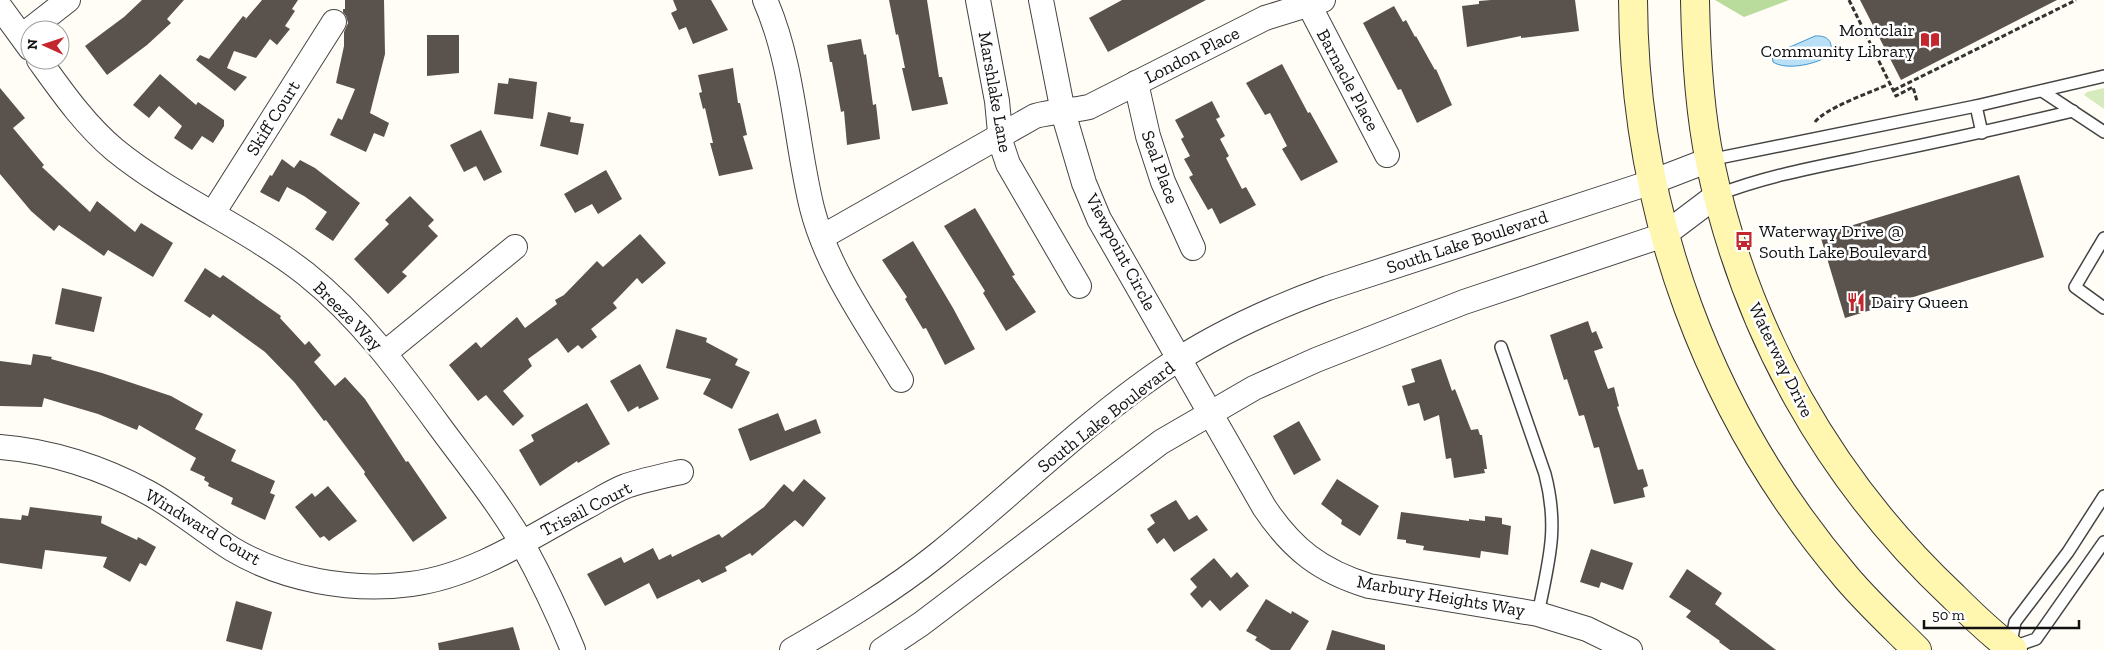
<svg xmlns="http://www.w3.org/2000/svg" width="2104" height="650" font-family="'Zilla Slab',serif">
	<rect width="100%" height="100%" fill="#fffdf5"/>
	<!-- green -->
	<path fill="#d5ebbd" d="M2104,88V109L2084,95L2087,92Z"/>
	<!-- forest -->
	<path fill="#b9dc9c" d="M1715,0H1789L1744,17Z"/>
	<!-- water -->
	<path fill="#b9e0f7" stroke="#3f96cf" d="M1815,36C1828,35 1834,42 1830,55C1817,64 1787,71 1773,62L1772,56L1774,54Z"/>
	<!-- building -->
	<g fill="#5a524d">
		<path d="M142,0H184L167,19L171,23L147,45L107,75L85,46L124,17Z"/>
		<path d="M262,0H298L292,9L295,11L285,26L290,29L277,45L270,39L256,58L234,51L227,68L247,77L235,91L196,60L200,55L209,59L243,16L246,18L245,20Z"/>
		<path d="M345,0H384L385,54L370,113L389,123L384,137L374,133L366,152L330,135L338,118L342,120L355,89L336,83L344,46V32L348,23L346,16L343,12V9H345Z"/>
		<path d="M673,0H711L728,30L693,44L686,27L679,30L671,13L677,10Z"/>
		<path d="M889,0H927L939,77H942L948,104L912,111L902,68H905L898,34L896,35Z"/>
		<path d="M1122,0H1206L1108,52L1089,18Z"/>
		<path d="M1491,0H1575L1579,31L1521,38V36L1467,47L1462,6L1479,4V1Z"/>
		<path d="M1860,0H2057L1901,80Z"/>
		<path d="M1394,6L1403,22L1406,20L1415,37L1416,36L1435,70L1436,69L1452,105L1417,123L1401,89L1398,90L1363,23Z"/>
		<path d="M427,35H459V73L427,76Z"/>
		<path d="M861,39L864,55L866,54L873,105L876,104L880,139L847,145L844,111L841,112L832,62H830L827,45Z"/>
		<path d="M1282,64L1308,113L1310,112L1338,162L1301,181L1282,149L1287,146L1270,113L1265,115L1246,83Z"/>
		<path d="M733,68L738,103H740L747,135L743,136L753,169L719,176L710,143H713L705,108L703,109L699,93L702,92L698,75Z"/>
		<path d="M160,74L196,105L198,102L224,120V126L213,143L202,136L192,150L174,138L182,126L159,106L149,118L133,105Z"/>
		<path d="M509,78L537,82L533,119L494,114L498,83L508,84Z"/>
		<path d="M0,88L25,118L13,128L44,165L42,167L90,212L97,201L135,232L141,223L173,243L153,277L108,250L104,256L59,225L54,231L31,211L0,174Z"/>
		<path d="M1212,101L1220,117L1216,119L1225,136L1220,139L1229,156L1226,158L1242,189L1246,187L1256,205L1220,224L1212,208L1208,210L1189,177L1193,175L1184,159L1190,156L1181,139L1184,137L1175,120Z"/>
		<path d="M548,112L571,117L570,122L584,124L578,155L540,146Z"/>
		<path d="M481,130L502,172L484,181L476,166L464,172L450,145Z"/>
		<path d="M282,159L294,168L300,160L315,168L360,203L333,241L315,229L327,212L304,196L287,187L279,202L260,192L270,175L272,176Z"/>
		<path d="M606,170L622,199L598,214L592,204L575,213L564,194Z"/>
		<path d="M2019,175L2044,257L1845,318L1820,235Z"/>
		<path d="M410,196L434,220L428,226L438,236L402,272L407,276L388,294L354,259L389,224L385,220Z"/>
		<path d="M975,208L1015,275L1012,276L1036,312L1006,331L983,293L985,291L944,226Z"/>
		<path d="M640,234L666,263L642,284L637,278L613,303L617,308L591,329L597,337L582,349L578,345L568,353L557,338L528,359L532,366L503,391L524,416L513,426L486,395L478,401L449,365L476,342L481,348L517,317L525,328L557,304L555,300L564,295L597,261L603,267Z"/>
		<path d="M913,241L953,308L975,349L945,365L926,328L923,329L905,299L907,297L882,260Z"/>
		<path d="M205,268L220,278L223,275L281,316L280,318L305,345L309,341L321,355L314,362L335,386L345,377L365,399L406,462L408,461L447,518L413,542L364,474L365,472L326,420L324,421L295,383L265,352L213,314L210,318L184,301Z"/>
		<path d="M62,288L102,297L94,332L55,324Z"/>
		<path d="M1588,321L1592,333L1596,331L1603,348L1594,351L1608,389L1614,387L1619,406L1617,407L1638,470L1643,469L1648,486L1643,488L1645,497L1614,504L1599,447L1594,448L1584,415L1579,416L1567,379L1564,380L1550,335Z"/>
		<path d="M676,329L707,338L706,342L738,359L735,365L750,372L732,409L703,394L711,379L666,368Z"/>
		<path d="M33,354L52,357L51,359L102,373L171,396L203,414L195,429L236,450L231,461L275,481L270,493L275,495L265,520L231,504L233,498L208,486L209,483L204,480L205,477L190,470L196,458L139,425L137,430L98,414L44,398L42,407L0,406V361L31,365Z"/>
		<path d="M1441,359L1452,391L1455,389L1471,430L1478,429L1480,435H1482L1487,469H1484L1485,473L1454,478L1451,458L1446,459L1439,415L1424,421L1419,403L1408,406L1402,386L1415,382L1411,369Z"/>
		<path d="M640,364L659,399L639,409L638,406L628,412L610,381Z"/>
		<path d="M587,403L610,444L578,463L577,461L540,486L519,450L534,441L531,435Z"/>
		<path d="M778,413L785,431L816,419L821,433L750,461L738,429Z"/>
		<path d="M1299,421L1321,460L1294,475L1273,436Z"/>
		<path d="M804,479L826,498L803,527L795,520L752,556L750,553L725,567L727,571L702,583L699,579L657,599L649,583L605,606L587,574L621,557L624,563L653,548L659,560L671,554L672,557L719,534L722,538L764,507L784,484L793,492Z"/>
		<path d="M1337,479L1379,506L1360,536L1341,524L1342,520L1321,504Z"/>
		<path d="M328,486L357,521L329,541L324,536L320,538L295,507L312,493L315,497Z"/>
		<path d="M1176,500L1189,520L1197,515L1208,530L1174,552L1164,538L1157,544L1147,529L1155,523L1150,515Z"/>
		<path d="M30,507L102,516L101,523L137,540L138,537L156,547L146,566L140,563L130,582L103,567L107,557L45,550L42,569L0,563V518L21,520L22,515L28,516Z"/>
		<path d="M1401,512L1469,521V519L1485,521V516L1502,518V524L1511,526L1508,555L1481,551L1480,558L1423,550L1424,546L1406,543V540L1397,539Z"/>
		<path d="M1591,549L1633,563L1623,590L1601,582L1599,588L1580,582Z"/>
		<path d="M1214,558L1231,578L1237,572L1249,586L1220,611L1210,600L1202,608L1190,594L1197,587L1190,579Z"/>
		<path d="M1687,569L1722,593L1715,604L1776,650H1730L1719,642L1720,641L1686,617L1691,611L1669,597Z"/>
		<path d="M1266,599L1291,614L1292,611L1309,621L1290,650H1271L1255,640L1257,637L1246,631Z"/>
		<path d="M236,601L272,612L262,650L226,641Z"/>
		<path d="M513,627L520,650H439L438,643Z"/>
		<path d="M1332,630L1385,645V650H1326Z"/>
	</g>
	<g fill="none" stroke-linecap="round" stroke-linejoin="round">
		<!-- lane casing -->
		<g stroke="#444" stroke-width="14">
			<g id="lane">
				<path d="M2042,91L2104,132"/>
				<path d="M1976,106L1982,133"/>
				<path d="M1709,160L1976,106L2104,76"/>
				<path d="M1717,195C1771,174 1827,165 1883,153C1947,140 2010,126 2073,111"/>
				<path d="M2104,238L2075,287L2104,308"/>
				<path d="M1501,347L1545,474C1559,528 1549,560 1538,614"/>
				<path d="M2104,496L2068,552L2015,622L2010,648L2036,639L2104,542"/>
			</g>
		</g>
		<!-- street casing -->
		<g stroke="#444" stroke-width="26">
			<g id="street">
				<path d="M765,0C794,66 795,139 812,208C828,271 869,325 901,380"/>
				<path d="M978,0L997,101L1001,143L1008,164L1079,286"/>
				<path d="M1041,0L1063,112L1084,183L1099,219L1264,507C1292,549 1320,571 1369,586L1538,614L1587,629L1630,650"/>
				<path d="M1309,5L1387,155"/>
				<path d="M0,7L30,48"/>
				<path d="M22,36L68,0"/>
				<path d="M39,60C62,92 85,125 115,150C174,198 246,227 306,274C360,317 400,372 440,427C468,465 498,502 522,543C541,578 558,613 573,650"/>
				<path d="M1136,83L1148,136L1163,182L1193,248"/>
				<path d="M213,213L334,22"/>
				<path d="M822,237L1035,116C1053,111 1071,111 1089,107L1265,18L1323,0"/>
				<path d="M385,353L515,247"/>
				<path d="M0,447C51,451 103,468 147,492C177,508 203,531 232,549C284,580 351,592 411,584C474,576 531,537 586,507C599,500 613,491 626,486C644,480 663,476 681,472"/>
				<path d="M792,650C842,621 892,591 937,555C1013,494 1082,425 1162,370C1213,335 1270,309 1328,288L1652,182L1709,160"/>
				<path d="M882,650L921,624L1161,442L1254,388L1316,360L1464,302L1664,235L1717,195"/>
			</g>
		</g>
		<!-- secondary casing -->
		<g stroke="#333" stroke-width="30">
			<g id="secondary">
				<path d="M1633,0C1634,212 1708,415 1846,577C1868,603 1893,626 1917,650"/>
				<path d="M1695,0C1696,54 1699,109 1710,162C1745,330 1829,480 1954,597C1973,616 1992,634 2013,650"/>
			</g>
		</g>
		<!-- path -->
		<g stroke="#333" stroke-width="3" stroke-dasharray="5 2.5" stroke-linecap="butt">
			<path d="M1849,0L1896,96L1913,87L1917,101"/>
			<path d="M1894,90L2076,0"/>
			<path d="M1815,122C1824,109 1871,92 1887,85"/>
		</g>
		<!-- lane -->
		<use href="#lane" stroke="#fff" stroke-width="11"/>
		<!-- street -->
		<use href="#street" stroke="#fff" stroke-width="24"/>
		<!-- secondary -->
		<use href="#secondary" stroke="#fff6b0" stroke-width="28"/>
	</g>
	<!-- icons -->
	<defs>
		<g id="library-bare" transform="scale(1.5)"><path d="M-6-4Q-3-5.5-.7-3.5V5Q-3 3-6 4ZM6-4Q3-5.5 .7-3.5V5Q3 3 6 4Z" fill="#c4262e" stroke="#fff" stroke-width="2.5" paint-order="stroke"/></g>
		<g id="bus-bare" transform="scale(1.5)"><path d="M-5-6H5V4H4V6H2V4H-2V6H-4V4H-5ZM-3.5-4V0h7V-4ZM-3.5 1.2v1.5H-2V1.2ZM2 1.2v1.5H3.5V1.2Z" fill="#c4262e" stroke="#fff" stroke-width="2.5" paint-order="stroke"/></g>
		<g id="restaurant-bare" transform="scale(1.5)"><path d="M-5-6h1v4h1v-4h1v4h1v-4h1v5L-1.5 .5V6h-2V.5L-5-1ZM5-6V6H3V1.5H1.5Q1.5-4 5-6Z" fill="#c4262e" stroke="#fff" stroke-width="2.5" paint-order="stroke"/></g>
	</defs>
	<g fill-rule="evenodd">
		<use href="#library-bare" x="1930" y="40"/>
		<use href="#bus-bare" x="1744" y="241"/>
		<use href="#restaurant-bare" x="1856" y="302"/>
	</g>
	<g text-anchor="middle" dominant-baseline="central" stroke-width="5" stroke-linejoin="round" paint-order="stroke">
		<!-- poi labels -->
		<g font-size="18" fill="#111" stroke="#fff" text-anchor="start">
			<text x="1915" y="30" text-anchor="end">Montclair<tspan x="1915" dy="21">Community Library</tspan></text>
			<text x="1759" y="231">Waterway Drive @<tspan x="1759" dy="21">South Lake Boulevard</tspan></text>
			<text x="1871" y="302">Dairy Queen</text>
		</g>
		<!-- street labels -->
		<g font-size="18" fill="#111" stroke="#fff">
			<text transform="translate(1192 55) rotate(-27)">London Place</text>
			<text transform="translate(1348 80) rotate(62)">Barnacle Place</text>
			<text transform="translate(995 92) rotate(80)">Marshlake Lane</text>
			<text transform="translate(273 118) rotate(-58)">Skiff Court</text>
			<text transform="translate(1160 167) rotate(70)">Seal Place</text>
			<text transform="translate(1467 242) rotate(-18)">South Lake Boulevard</text>
			<text transform="translate(1121 252) rotate(62)">Viewpoint Circle</text>
			<text transform="translate(348 316) rotate(45)">Breeze Way</text>
			<text transform="translate(1781 360) rotate(64)">Waterway Drive</text>
			<text transform="translate(1106 417) rotate(-38)">South Lake Boulevard</text>
			<text transform="translate(586 509) rotate(-27)">Trisail Court</text>
			<text transform="translate(203 527) rotate(31)">Windward Court</text>
			<text transform="translate(1441 596) rotate(10)">Marbury Heights Way</text>
		</g>
	</g>
	<!-- north arrow -->
	<g transform="translate(45 45) rotate(273)"><circle r="24" fill="#ffffff" stroke="#a0a0a0"/>
	<path d="M0-4L9 19L0 12L-9 19Z" fill="#c4262e"/>
	<text y="-8" font-size="14" font-weight="bold" text-anchor="middle" fill="#111111">N</text>
	</g>
	<!-- scale -->
	<path d="M1924 620v8h155v-8" fill="none" stroke="#111111" stroke-width="2.5"/>
	<text x="1932" y="620" font-size="15" fill="#111111" stroke="#ffffff" stroke-width="4" paint-order="stroke">50 m</text>
</svg>
